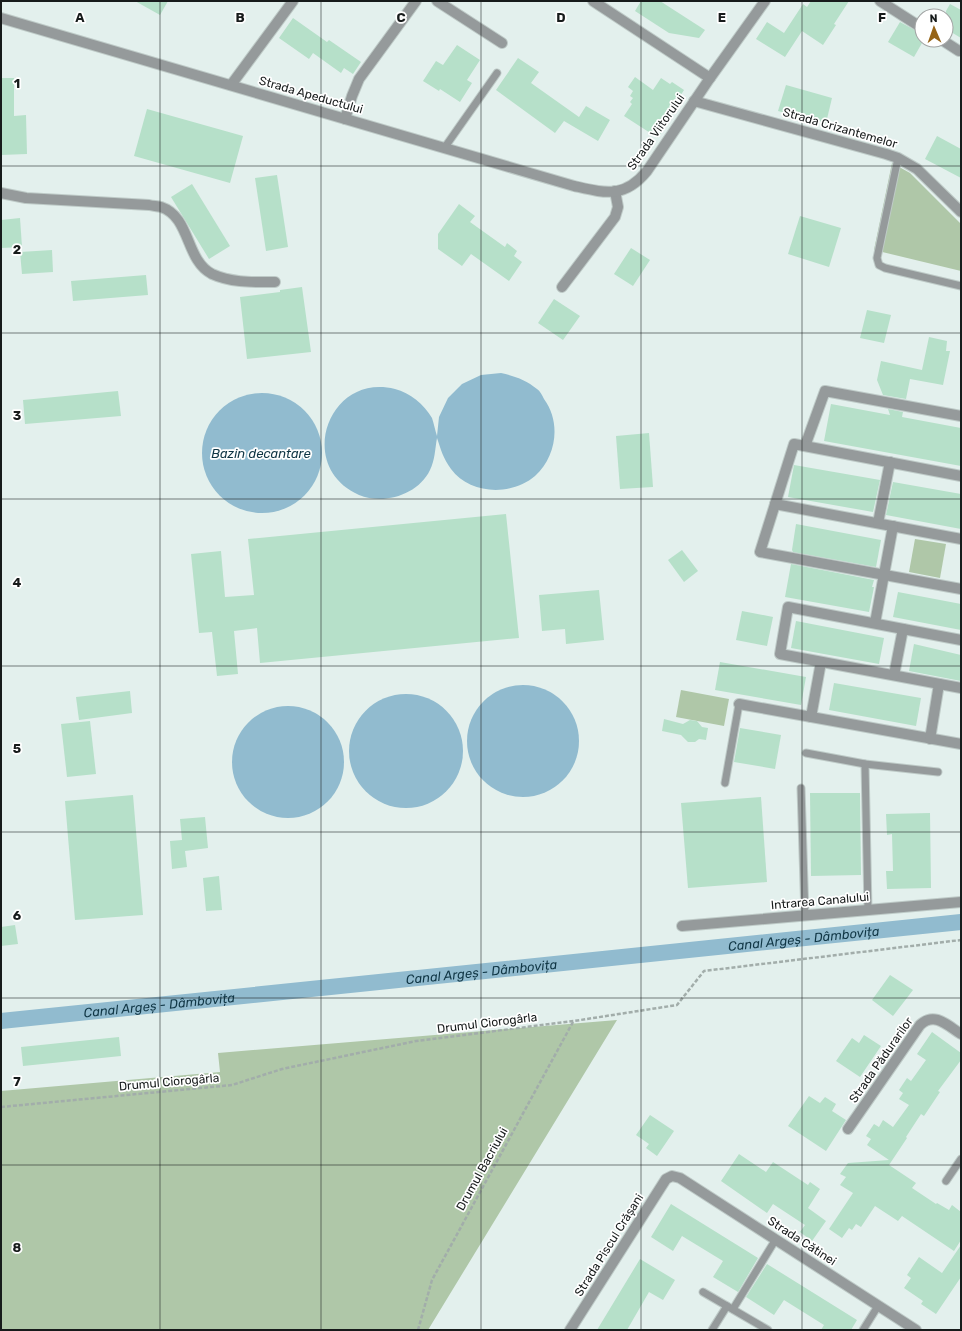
<svg xmlns="http://www.w3.org/2000/svg" width="962" height="1331" font-family="Rubik,sans-serif">
	<rect width="100%" height="100%" fill="#e3f0ed"/>
	<!-- green -->
	<g fill="#afc7a8">
		<path d="M892,163L910,173L961,224V271L874,250Z"/>
		<path d="M915,539L946,544L940,578L909,572Z"/>
		<path d="M681,690L729,699L724,726L676,717Z"/>
		<path d="M617,1020L428,1330H1V1091L220,1072L218,1053Z"/>
	</g>
	<!-- water -->
	<g fill="#91bbcf">
		<path d="M501,373C515,376 526,380 537,389C540,391 542,395 544,399C561,422 557,456 535,476C512,496 470,495 451,469C443,458 441,450 437,438C435,449 435,460 430,470C418,495 384,505 359,495C295,467 328,372 395,389C410,393 424,404 432,418C434,424 435,430 437,436L439,417L448,398L462,384L481,375Z"/>
		<circle cx="262" cy="453" r="60"/>
		<circle cx="523" cy="741" r="56"/>
		<circle cx="406" cy="751" r="57"/>
		<circle cx="288" cy="762" r="56"/>
	</g>
	<g fill="none" stroke-linecap="round" stroke-linejoin="round">
		<!-- canal -->
		<path stroke="#91bbcf" stroke-width="16" id="s1" d="M1,1021L961,922"/>
	</g>
	<!-- building -->
	<g fill="#b6e0c9">
		<path d="M135,1H168L160,15Z"/>
		<path d="M641,1H660L705,30L699,38L669,33L635,11Z"/>
		<path d="M811,1H849L834,24L836,25L823,45L802,31L785,57L756,39L767,22L784,33L803,4L807,7Z"/>
		<path d="M950,4L961,10V38L946,29V11Z"/>
		<path d="M293,18L327,42L329,40L361,62L353,74L344,68L341,73L313,53L309,59L279,38Z"/>
		<path d="M900,22L922,34V43L914,57L888,42Z"/>
		<path d="M457,45L480,60L467,80L472,83L460,102L440,89L439,91L423,81L436,61L443,65Z"/>
		<path d="M518,58L539,72L531,83L579,117L586,106L610,120L598,141L564,121L555,133L496,90Z"/>
		<path d="M635,77L653,90L661,78L670,84L672,82L684,90L675,104L679,106L658,138L624,116L632,104L630,102L633,98L630,96L633,91L628,87Z"/>
		<path d="M1,78H14V116L26,115L27,154L1,155Z"/>
		<path d="M786,85L832,98L826,123L778,111Z"/>
		<path d="M147,109L243,136L230,183L134,156Z"/>
		<path d="M937,136L961,149V178L925,159Z"/>
		<path d="M277,175L288,247L266,251L255,178Z"/>
		<path d="M192,184L230,246L209,259L171,197Z"/>
		<path d="M459,204L475,216L470,222L505,247L507,243L517,251L514,256L522,262L509,281L471,254L462,266L438,249V234Z"/>
		<path d="M800,216L841,228L829,267L788,254Z"/>
		<path d="M20,218L22,247L1,248V220Z"/>
		<path d="M631,248L650,260L633,286L614,274Z"/>
		<path d="M52,250L53,272L22,274L20,252Z"/>
		<path d="M146,275L148,295L73,301L71,281Z"/>
		<path d="M302,287L311,352L247,359L240,297L280,292V290Z"/>
		<path d="M554,299L580,316L563,340L538,323Z"/>
		<path d="M867,310L891,315L884,343L860,338Z"/>
		<path d="M929,337L947,341L946,351H950L943,385L910,379L906,399L883,395L877,380L881,361L922,370Z"/>
		<path d="M118,391L121,416L25,424L23,400Z"/>
		<path d="M831,404L890,415L888,409L903,412L902,417L961,428V466L824,441Z"/>
		<path d="M649,433L653,487L620,489L616,436Z"/>
		<path d="M794,465L880,480L873,512L788,497Z"/>
		<path d="M893,482L961,494V529L886,515Z"/>
		<path d="M506,514L519,638L260,663L257,628L234,631L238,674L217,676L212,632L199,633L191,554L221,551L225,597L254,595L248,539Z"/>
		<path d="M796,524L881,540L876,567L793,552L792,550Z"/>
		<path d="M682,550L698,571L684,582L668,560Z"/>
		<path d="M791,564L874,580L872,587H874L869,612L785,597Z"/>
		<path d="M599,590L604,640L566,644L565,629L542,631L539,595Z"/>
		<path d="M898,592L961,604V630L893,617Z"/>
		<path d="M742,611L773,617L767,646L736,640Z"/>
		<path d="M796,621L884,638L879,664L791,648Z"/>
		<path d="M914,644L961,655V681L909,671Z"/>
		<path d="M720,662L806,677L801,705L715,690Z"/>
		<path d="M834,683L921,698L916,726L829,710Z"/>
		<path d="M130,691L132,713L79,720L76,697Z"/>
		<path d="M664,719L683,724L690,720L697,721L702,727L708,728L706,740L699,739L695,742H688L681,735L662,731Z"/>
		<path d="M90,721L96,774L67,777L61,724Z"/>
		<path d="M740,728L781,735L775,769L734,762Z"/>
		<path d="M810,793H860L861,875L811,876Z"/>
		<path d="M133,795L143,915L75,920L65,801Z"/>
		<path d="M761,797L767,882L688,888L681,803Z"/>
		<path d="M930,813L931,888L887,889L886,871H893L892,834L887,835L886,814Z"/>
		<path d="M205,817L208,848L185,851L187,867L172,869L170,841L182,840L180,819Z"/>
		<path d="M219,876L222,910L206,911L203,878Z"/>
		<path d="M15,925L18,944L1,946V927Z"/>
		<path d="M890,975L913,990L893,1016L872,1000Z"/>
		<path d="M932,1032L961,1053V1060L938,1091L940,1092L924,1116L921,1114L906,1137L907,1138L889,1165L916,1183L912,1188L936,1204L937,1203L949,1210L952,1205L961,1212V1240L954,1251L902,1216L898,1221L875,1206L861,1227L856,1224L852,1230L849,1228L842,1238L829,1229L853,1193L840,1185L846,1177L840,1174L848,1163L889,1160L867,1145L871,1139L866,1136L874,1124L879,1127L883,1120L893,1127L909,1105L899,1099L903,1093L899,1090L907,1078L911,1081L926,1060L917,1054Z"/>
		<path d="M864,1035L881,1046L860,1077L836,1061L852,1038L859,1043Z"/>
		<path d="M119,1037L121,1056L23,1066L21,1047Z"/>
		<path d="M809,1096L820,1103L825,1097L836,1104L832,1111L846,1120L826,1151L788,1126Z"/>
		<path d="M650,1115L674,1131L657,1156L646,1148L649,1144L636,1135Z"/>
		<path d="M739,1154L766,1172L773,1162L808,1185L810,1182L820,1189L808,1208L826,1221L812,1241L800,1232L805,1225L773,1204L767,1213L721,1181Z"/>
		<path d="M671,1204L758,1258L738,1292L713,1277L723,1261L682,1236L673,1251L651,1237Z"/>
		<path d="M961,1245V1277L936,1314L921,1304L923,1301L904,1288L911,1278L907,1275L919,1257L942,1273Z"/>
		<path d="M640,1259L675,1280L663,1300L649,1292L627,1330H597Z"/>
		<path d="M767,1264L857,1320L851,1330H821L824,1325L784,1300L774,1315L746,1297Z"/>
	</g>
	<g fill="none" stroke-linecap="round" stroke-linejoin="round">
		<!-- service casing -->
		<g stroke="#becac7" stroke-width="9">
			<g id="service">
				<path d="M445,147L497,73"/>
				<path d="M898,158L877,258L879,265L885,268L961,286"/>
				<path d="M806,753L865,764L938,772"/>
				<path d="M865,764L868,910"/>
				<path d="M725,783L739,704"/>
				<path d="M801,788L805,916"/>
				<path d="M946,1181L961,1159"/>
				<path d="M703,1292L768,1330"/>
				<path d="M733,1309L776,1239"/>
				<path d="M712,1330L727,1306"/>
				<path d="M863,1330L878,1306"/>
			</g>
		</g>
		<!-- minor casing -->
		<g stroke="#becac7" stroke-width="12">
			<g id="minor">
				<path d="M437,1L502,43"/>
				<path d="M593,1L710,78"/>
				<path d="M880,1L922,28"/>
				<path d="M942,40L959,51"/>
				<path d="M231,85L293,1"/>
				<path d="M345,119L352,96L359,79L416,1"/>
				<path d="M1,193L26,198L149,205C153,206 157,206 161,207C191,217 185,260 212,274C232,283 253,282 275,282"/>
				<path d="M562,287L615,217L618,207L615,191"/>
				<path d="M805,446L825,391L961,416"/>
				<path d="M961,476L794,444L760,552L961,589"/>
				<path d="M775,504L961,539"/>
				<path d="M878,523L890,462"/>
				<path d="M875,623L893,526"/>
				<path d="M961,640L788,607L780,654L961,688"/>
				<path d="M894,675L903,629"/>
				<path d="M739,704L961,744"/>
				<path d="M811,717L821,662"/>
				<path d="M930,739L939,684"/>
				<path d="M682,926L961,902"/>
				<path d="M848,1129L920,1025C935,1011 948,1026 961,1034"/>
				<path d="M570,1330L666,1179L672,1176L680,1178L916,1330"/>
			</g>
		</g>
		<!-- tertiary casing -->
		<g stroke="#becac7" stroke-width="12">
			<g id="tertiary">
				<path d="M1,18L574,186C605,193 624,199 647,171L710,78L765,1"/>
				<path d="M694,101L886,154L898,158L917,169L961,212"/>
			</g>
		</g>
		<!-- path -->
		<g stroke="#a2adaa" stroke-width="2.5" stroke-dasharray="4 2" stroke-linecap="butt">
			<path d="M1,1107L232,1085L282,1069L416,1041L574,1021L677,1005L704,971L961,940"/>
			<path d="M418,1330L432,1280L573,1022"/>
		</g>
		<!-- service -->
		<use href="#service" stroke="#959a9b" stroke-width="7"/>
		<!-- minor -->
		<use href="#minor" stroke="#959a9b" stroke-width="10"/>
		<!-- tertiary -->
		<use href="#tertiary" stroke="#959a9b" stroke-width="10"/>
	</g>
	<!-- grid -->
	<path fill="none" stroke="#171b1b" stroke-width="1" stroke-opacity="0.55" d="M160,1V1330M321,1V1330M481,1V1330M641,1V1330M802,1V1330M1,166H961M1,333H961M1,499H961M1,666H961M1,832H961M1,998H961M1,1165H961"/>
	<g text-anchor="middle" dominant-baseline="central" stroke-width="3.5" stroke-linejoin="round" paint-order="stroke">
		<!-- street labels -->
		<g font-size="12" fill="#171b1b" stroke="#fff">
			<text transform="translate(311 95) rotate(16)">Strada Apeductului</text>
			<text transform="translate(840 128) rotate(16)">Strada Crizantemelor</text>
			<text transform="translate(656 132) rotate(-55)">Strada Viitorului</text>
			<text transform="translate(820 901) rotate(-5)">Intrarea Canalului</text>
			<text transform="translate(487 1023) rotate(-7)">Drumul Ciorogârla</text>
			<text transform="translate(881 1060) rotate(-55)">Strada Pădurarilor</text>
			<text transform="translate(169 1082) rotate(-5)">Drumul Ciorogârla</text>
			<text transform="translate(482 1169) rotate(-61)">Drumul Bacriului</text>
			<text transform="translate(802 1241) rotate(33)">Strada Cătinei</text>
			<text transform="translate(609 1245) rotate(-58)">Strada Piscul Crășani</text>
		</g>
		<!-- water labels -->
		<g font-size="13" font-style="italic" fill="#103645" stroke="#fff">
			<text x="261" y="453">Bazin decantare</text>
			<text stroke="none"><textPath href="#s1" startOffset="807">Canal Argeș - Dâmbovița</textPath></text>
			<text stroke="none"><textPath href="#s1" startOffset="483">Canal Argeș - Dâmbovița</textPath></text>
			<text stroke="none"><textPath href="#s1" startOffset="159">Canal Argeș - Dâmbovița</textPath></text>
		</g>
	</g>
	<g font-size="13" text-anchor="middle" font-weight="bold" fill="#171b1b" stroke="#fff" stroke-width="3.5" stroke-linejoin="round" paint-order="stroke">
		<text x="80" y="22">A</text>
		<text x="240" y="22">B</text>
		<text x="401" y="22">C</text>
		<text x="561" y="22">D</text>
		<text x="722" y="22">E</text>
		<text x="882" y="22">F</text>
		<text x="17" y="88">1</text>
		<text x="17" y="254">2</text>
		<text x="17" y="420">3</text>
		<text x="17" y="587">4</text>
		<text x="17" y="753">5</text>
		<text x="17" y="920">6</text>
		<text x="17" y="1086">7</text>
		<text x="17" y="1252">8</text>
	</g>
	<!-- border -->
	<rect width="962" height="1331" fill="none" stroke="#171b1b" stroke-width="4"/>
	<!-- north arrow -->
	<g transform="translate(934 28) rotate(358)"><circle r="19" fill="#ffffff" stroke="#a2a4a4"/>
	<path d="M0-3L7 15L0 10L-7 15Z" fill="#966417"/>
	<text y="-6" font-size="11" font-weight="bold" text-anchor="middle" fill="#171b1b">N</text>
	</g>
</svg>
